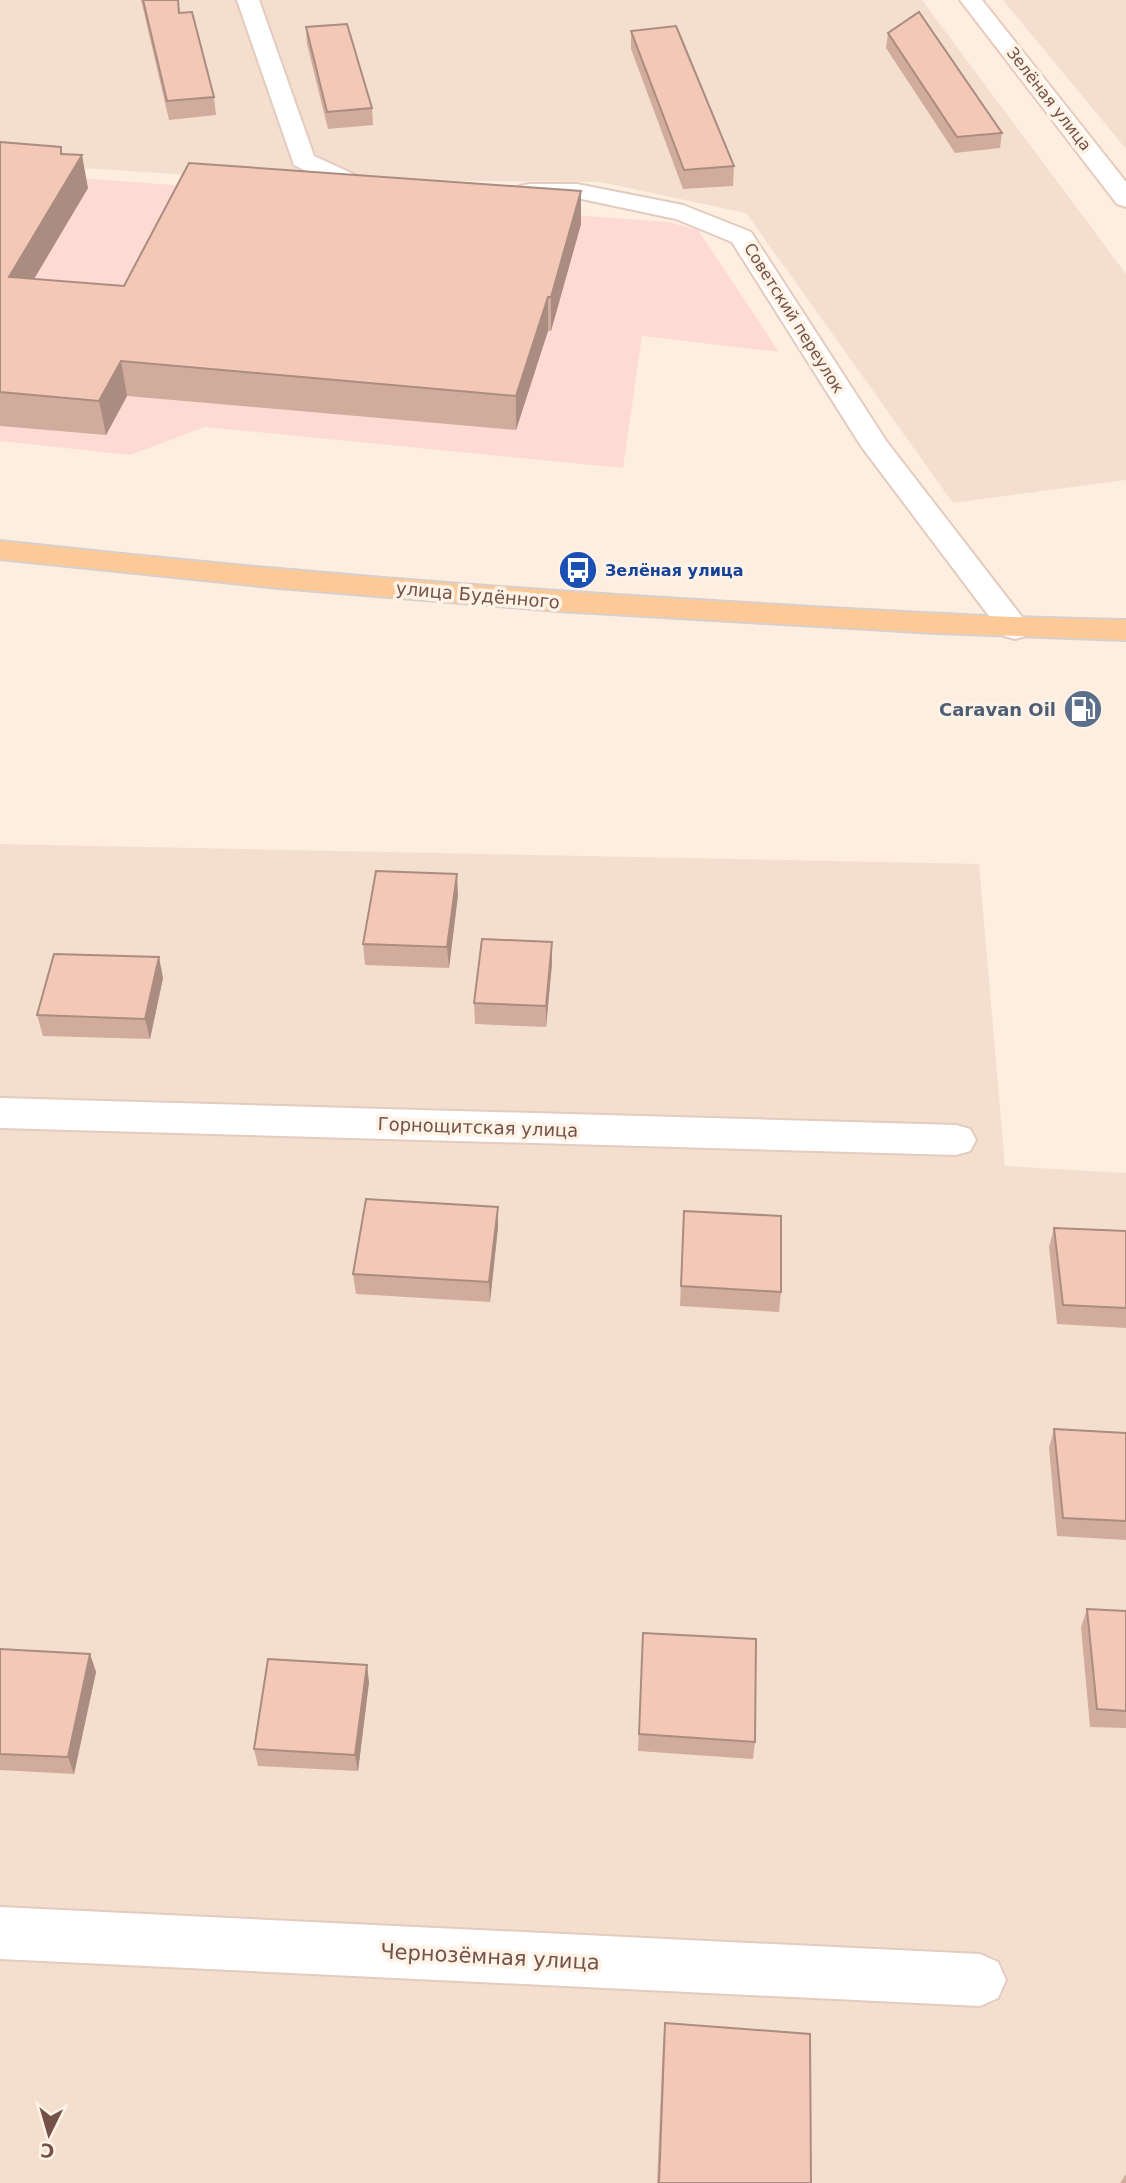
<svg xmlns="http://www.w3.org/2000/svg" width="1126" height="2183" font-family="'DejaVu Sans',sans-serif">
	<rect width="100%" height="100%" fill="#fdeee0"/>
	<!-- residential -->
	<g fill="#f4dfcf">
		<path d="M0,0H922L1126,274V480L953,503L746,213L600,182L255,179L0,163Z"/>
		<path d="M1003,0H1126V149Z"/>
		<path d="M0,844L979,864L1005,1166L1126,1173V2183H0Z"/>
	</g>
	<!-- commercial -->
	<path fill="#fddbd4" d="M0,172L668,222L698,230L779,352L642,336L623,468L205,427L130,455L0,441Z"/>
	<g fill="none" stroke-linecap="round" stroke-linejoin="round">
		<!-- street casing -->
		<g stroke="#e3cbbf" stroke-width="4">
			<g id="street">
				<path d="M237,0H259L314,156L371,182L390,184L393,189L390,194C357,202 323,178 294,165Z"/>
				<path d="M529,184H577L683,205L751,232L887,442L1026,622L1031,629L1026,636L1015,639L1004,636L861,446L732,242L676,219L577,198L520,196L517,191L520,186Z"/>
				<path d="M0,1098L956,1125L970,1129L976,1140L970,1151L956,1155L0,1128Z"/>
				<path d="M0,1907L980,1954L998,1962L1006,1980L998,1998L980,2006L0,1959Z"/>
			</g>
		</g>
		<!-- secondary casing -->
		<g stroke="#e8cbbc" stroke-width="4">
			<path id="secondary" d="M960,0H982L1126,182V207L1117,204Z"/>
		</g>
		<!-- primary casing -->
		<g stroke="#d8cfcb" stroke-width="4">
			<path id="primary" d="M0,541C243,568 486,588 729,602C861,610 994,618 1126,620V640L936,633L559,611L279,588L0,559Z"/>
		</g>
		<!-- street -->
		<use href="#street" fill="#fff" fill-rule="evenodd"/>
		<!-- secondary -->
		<use href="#secondary" fill="#fff" fill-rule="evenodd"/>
		<!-- primary -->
		<use href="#primary" fill="#fdca97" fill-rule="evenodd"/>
	</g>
	<!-- wall -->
	<g fill="#d1ac9d">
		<path d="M141,0H178L180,13L214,97L216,115L169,120Z"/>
		<path d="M306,27L372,108L373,125L328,129L307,44Z"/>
		<path d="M631,31L734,166L733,186L683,189L631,49Z"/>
		<path d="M888,33L1002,133L1000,148L955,153L886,48Z"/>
		<path d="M0,142L61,147L63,154L88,188L34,279L124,286L581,224L551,331H548L516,430L127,396L106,435L0,426Z"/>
		<path d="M458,895L449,968L365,965L363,944Z"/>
		<path d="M552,942V963L546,1027L475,1024L474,1003Z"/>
		<path d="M163,978L150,1039L43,1036L37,1015Z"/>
		<path d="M684,1211L781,1292L779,1312L680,1306Z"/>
		<path d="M498,1227L490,1302L356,1294L353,1274Z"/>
		<path d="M1054,1228L1126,1231V1328L1057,1324L1049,1247Z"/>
		<path d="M1054,1429L1126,1433V1540L1057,1536L1049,1448Z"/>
		<path d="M1087,1609L1126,1611V1728L1090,1727L1081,1627Z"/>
		<path d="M643,1633L755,1742L753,1759L638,1751Z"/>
		<path d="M0,1649L90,1654L96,1672L74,1774L0,1770Z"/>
		<path d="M369,1682L358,1771L258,1766L254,1749Z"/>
		<path d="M665,2023L811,2183H657L663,2043Z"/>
		<path d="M1126,2174V2183H1120Z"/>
	</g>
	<!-- shaded-wall -->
	<g fill="#aa8c80">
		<path d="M61,147L67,181L82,155L88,188L15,311L9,277L61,154Z"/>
		<path d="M581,191V224L551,331V297Z"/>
		<path d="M548,297V331L516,430V396Z"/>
		<path d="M121,361L127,396L106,435L99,401Z"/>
		<path d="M457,874L458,895L449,968L447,947Z"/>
		<path d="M552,942V963L546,1027V1006Z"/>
		<path d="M159,957L163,978L150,1039L145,1019Z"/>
		<path d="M498,1207V1227L490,1302L489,1282Z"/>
		<path d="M90,1654L96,1672L74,1774L68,1757Z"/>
		<path d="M367,1665L369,1682L358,1771L355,1755Z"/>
	</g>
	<!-- building -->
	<g fill="#f3c8b7" stroke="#aa8c80" stroke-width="2">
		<path d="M143,0H178L179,13L192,12L214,97L167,101Z"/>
		<path d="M919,12L1002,133L957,137L888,33Z"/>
		<path d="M347,24L372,108L327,112L306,27Z"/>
		<path d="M676,26L734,166L684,170L631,31Z"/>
		<path d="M0,142L61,147V154L82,155L9,277L124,286L189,163L581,191L551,297H548L516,396L121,361L99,401L0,392Z"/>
		<path d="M376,871L457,874L447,947L363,944Z"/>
		<path d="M482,939L552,942L546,1006L474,1003Z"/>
		<path d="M54,954L159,957L145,1019L37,1015Z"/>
		<path d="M366,1199L498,1207L489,1282L353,1274Z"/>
		<path d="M684,1211L781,1216V1292L681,1286Z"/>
		<path d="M1054,1228L1126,1231V1308L1063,1305Z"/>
		<path d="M1054,1429L1126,1433V1521L1063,1518Z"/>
		<path d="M1087,1609L1126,1611V1711L1097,1709Z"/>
		<path d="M643,1633L756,1639L755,1742L639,1734Z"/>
		<path d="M0,1649L90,1654L68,1757L0,1754Z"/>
		<path d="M268,1659L367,1665L355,1755L254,1749Z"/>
		<path d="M665,2023L810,2034L811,2183H659Z"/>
	</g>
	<!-- icons -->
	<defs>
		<g id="bus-disc" transform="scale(2.0125)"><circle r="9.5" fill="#1a4fb4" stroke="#fff3e7"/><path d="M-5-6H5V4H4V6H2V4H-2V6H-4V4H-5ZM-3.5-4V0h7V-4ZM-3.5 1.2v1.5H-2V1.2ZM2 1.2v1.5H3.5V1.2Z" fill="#fff"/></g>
		<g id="fuel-disc" transform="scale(2.0125)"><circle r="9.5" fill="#5c6f8a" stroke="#fff3e7"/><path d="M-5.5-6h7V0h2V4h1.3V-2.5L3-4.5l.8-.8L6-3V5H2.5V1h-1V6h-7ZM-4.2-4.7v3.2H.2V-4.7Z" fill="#fff"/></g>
	</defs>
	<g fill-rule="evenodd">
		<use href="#bus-disc" x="578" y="570"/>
		<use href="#fuel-disc" x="1083" y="709"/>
	</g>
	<g text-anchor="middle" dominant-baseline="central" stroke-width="7" stroke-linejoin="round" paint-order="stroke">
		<!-- far-street labels -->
		<g font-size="16" fill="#745247" stroke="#fff3e7">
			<text transform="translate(1049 99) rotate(52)">Зелёная улица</text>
			<text transform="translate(794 318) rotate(58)">Советский переулок</text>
		</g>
		<!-- far-transit labels -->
		<g font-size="16" font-weight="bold" fill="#164399" stroke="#fff3e7" text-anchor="start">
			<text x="605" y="570">Зелёная улица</text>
		</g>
		<!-- street labels -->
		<g font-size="18" fill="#745247" stroke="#fff3e7">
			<text transform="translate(478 595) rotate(5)">улица Будённого</text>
			<text transform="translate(478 1127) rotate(2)">Горнощитская улица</text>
		</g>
		<!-- service labels -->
		<g font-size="18" font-weight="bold" fill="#4e5e75" stroke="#fff3e7" text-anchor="end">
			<text x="1056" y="709">Caravan Oil</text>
		</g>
		<!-- near-street labels -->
		<g font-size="21" fill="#745247" stroke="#fff3e7">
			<text transform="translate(490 1957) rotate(3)">Чернозёмная улица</text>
		</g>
	</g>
	<!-- north arrow -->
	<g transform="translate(49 2134) rotate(185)" stroke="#fff3e7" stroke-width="5" paint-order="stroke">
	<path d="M0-5L12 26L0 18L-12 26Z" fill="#745247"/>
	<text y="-10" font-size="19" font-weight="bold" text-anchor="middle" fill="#745247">С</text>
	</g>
</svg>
